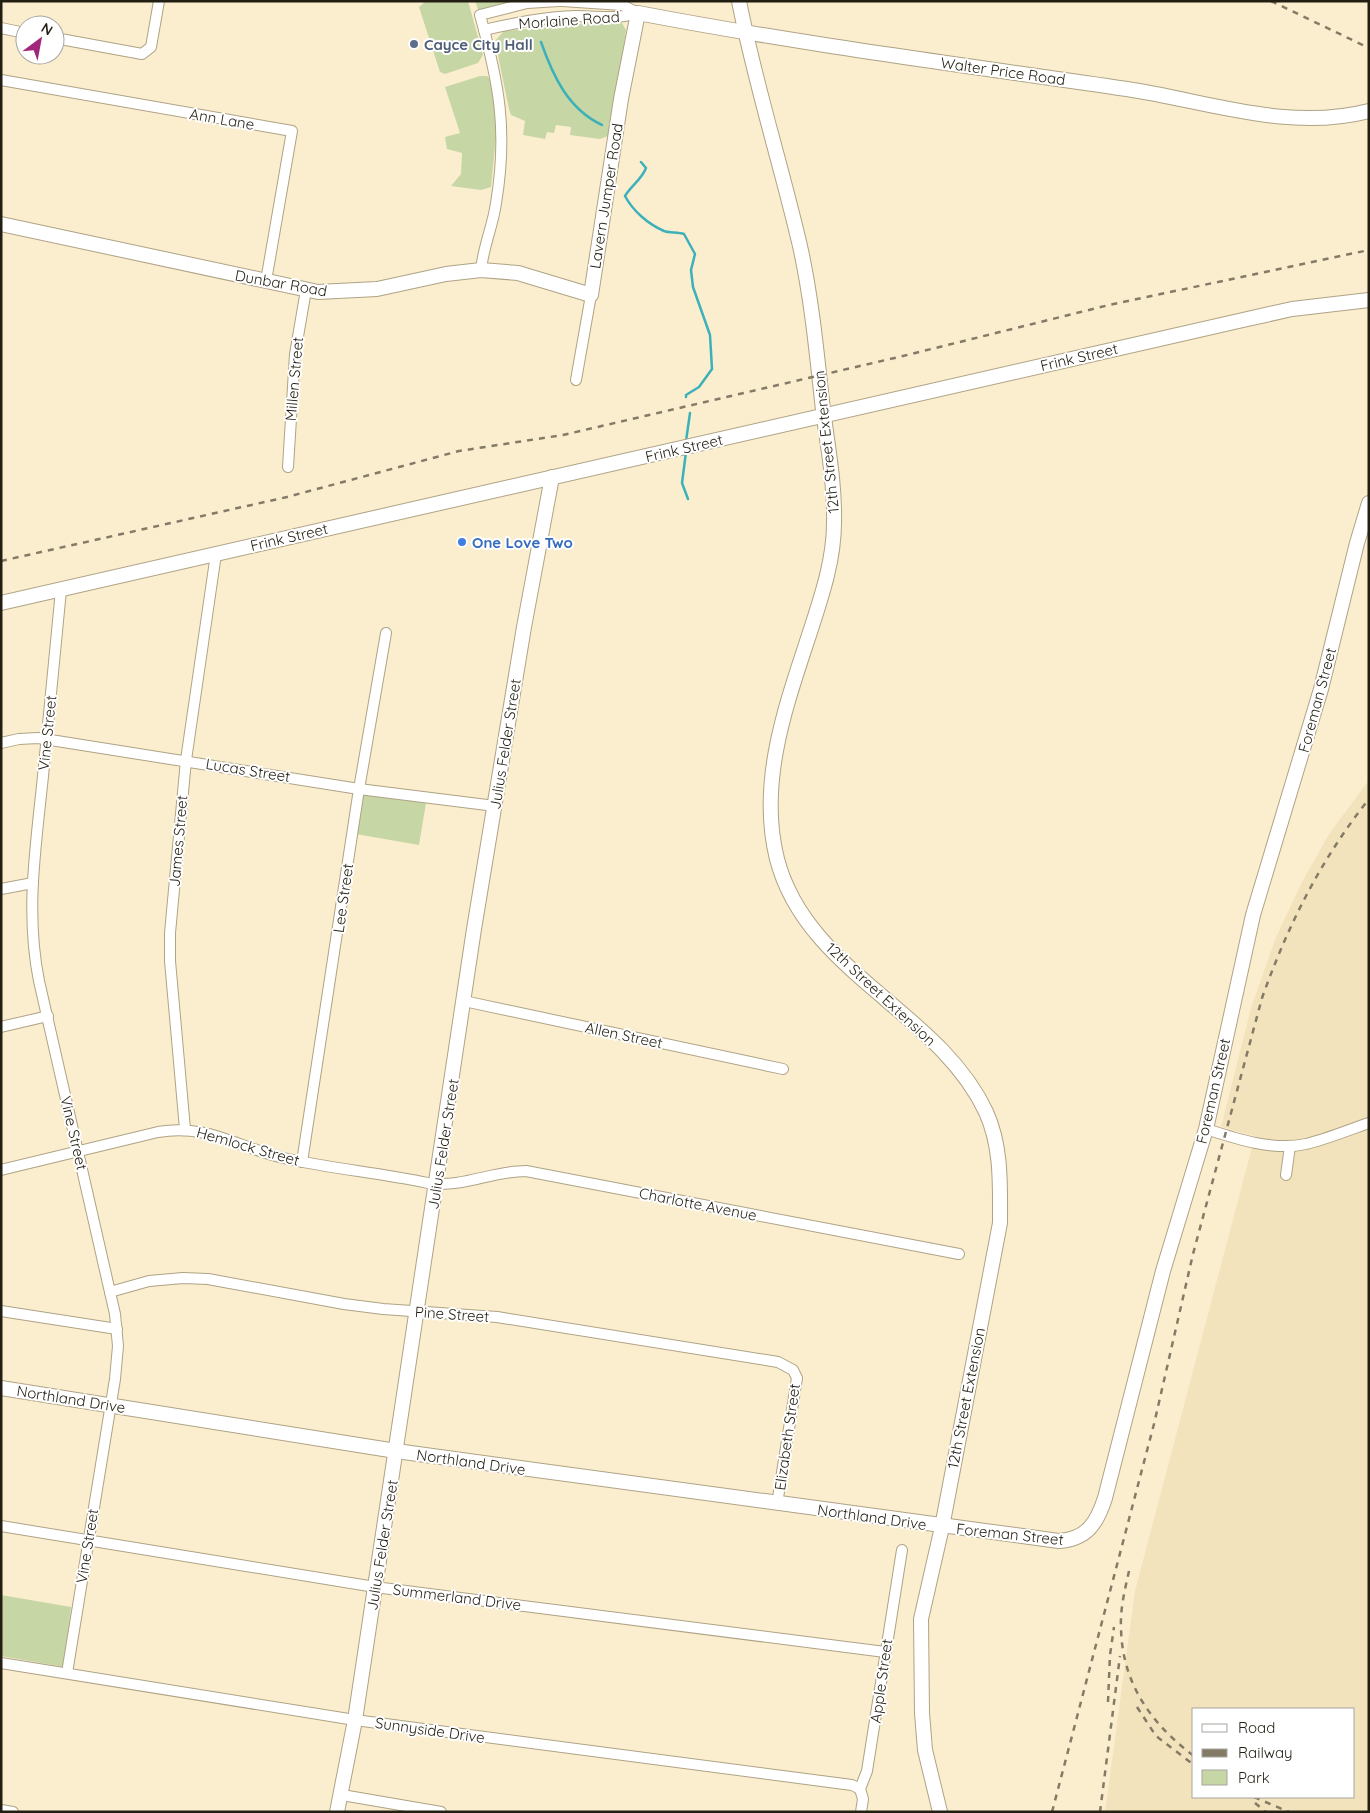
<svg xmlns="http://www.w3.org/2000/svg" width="1370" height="1813" font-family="Quicksand,sans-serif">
	<rect width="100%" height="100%" fill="#fbeecf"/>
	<!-- built -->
	<path fill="#f3e3bd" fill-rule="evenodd" d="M1369,780V1812H1105L1135,1591L1255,1136L1221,1127L1251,1008L1276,937L1302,882L1329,834ZM1194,1709H1354V1797H1194Z"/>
	<!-- green -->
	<g fill="#c6d6a4">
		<path d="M426,1H468L483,55L478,63L445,74L440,72L419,7Z"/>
		<path d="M475,1H537L480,15Z"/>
		<path d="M611,21L622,23L626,30L612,126L608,136L600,139L570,135L571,127L556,125L554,133L547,132L545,139L523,135L525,121L511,115L509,109L495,41L504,31Z"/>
		<path d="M480,76H487L491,80L497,126L491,187L481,190L451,186L461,174L462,153L447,149L445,137L460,133L445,87Z"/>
		<path d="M363,793L426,803L419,845L356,834Z"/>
		<path d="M1,1595L71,1607L64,1667L1,1656Z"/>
	</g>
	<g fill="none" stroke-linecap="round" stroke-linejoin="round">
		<!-- stream -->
		<g stroke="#3cb1ba" stroke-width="2.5">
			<path d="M541,42C553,76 568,109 602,125"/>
			<path d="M641,162L646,168C642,179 631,186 625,196C633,211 648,224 664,231C669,233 678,232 684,234L695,254L691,270L693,287L710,335L712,369L699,387L686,395V397"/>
			<path d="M686,441L690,413"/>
			<path d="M686,452L682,483L688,499"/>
		</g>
		<!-- street casing -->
		<g stroke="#afa385" stroke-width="12">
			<g id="street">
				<path d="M562,1L622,5L638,13"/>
				<path d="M1,28L25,33"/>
				<path d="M484,30C515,23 544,17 576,16C600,16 614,20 638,13"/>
				<path d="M55,38L142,54L151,47L159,1"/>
				<path d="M1,80L292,131L266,281"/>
				<path d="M481,270C483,247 493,226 496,203C508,131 499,83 480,15L527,3L559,1"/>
				<path d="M576,380L591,295"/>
				<path d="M288,467L295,354L306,290"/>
				<path d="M61,590C55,652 49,714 43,776C36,846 25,911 39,981L115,1314L118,1346L115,1379L67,1673"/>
				<path d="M1,743L19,739L38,738L359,789L495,806"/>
				<path d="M1,889L33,883"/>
				<path d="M464,1001L783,1069"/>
				<path d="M1,1027L48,1016"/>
				<path d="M185,1129L170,961V933L186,760L216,554"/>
				<path d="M1206,1129C1237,1139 1273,1151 1306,1144C1327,1139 1348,1130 1369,1123"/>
				<path d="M302,1162L359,789L386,633"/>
				<path d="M1,1170L158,1132C208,1123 240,1149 288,1159C334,1169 381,1173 428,1183C463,1188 492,1171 526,1171L959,1254"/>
				<path d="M1286,1175L1290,1146"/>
				<path d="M110,1292L149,1281L183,1278L208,1279L344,1304L383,1309L497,1317L778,1362L793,1370L797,1378L777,1504"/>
				<path d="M1,1311L117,1329"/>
				<path d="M1,1526L375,1587L885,1652"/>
				<path d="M1,1663L355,1720L852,1785L860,1789"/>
				<path d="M342,1795L441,1812"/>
				<path d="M1,1810L13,1812"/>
				<path d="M861,1812L863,1799L860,1789L867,1771L902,1550"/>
			</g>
		</g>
		<!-- secondary casing -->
		<g stroke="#afa385" stroke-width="16">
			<g id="secondary">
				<path d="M739,1C755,84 781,164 800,246C812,300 817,356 823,410C828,448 835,485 834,523C834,558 823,592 812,626C788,700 757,780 777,859C806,972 939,1011 986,1112C1002,1147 1000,1186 1000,1223L942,1527L921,1619L922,1713L925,1750L940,1812"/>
				<path d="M1,224L318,292L377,289L446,274L481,270L518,273L591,295L621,99L638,13C800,44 963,65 1127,89C1207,101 1288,132 1369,111"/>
				<path d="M1,603L1243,320L1292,309L1369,300"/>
				<path d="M1,1388L396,1451L1059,1541C1087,1539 1097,1523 1105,1498L1163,1271L1206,1129L1253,915L1321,689L1357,543L1369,503"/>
				<path d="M337,1812L355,1720L474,929L524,627L552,477"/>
			</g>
		</g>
		<!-- street -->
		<use href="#street" stroke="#fff" stroke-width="10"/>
		<!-- secondary -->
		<use href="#secondary" stroke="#fff" stroke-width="14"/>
		<!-- rail -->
		<g stroke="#837b66" stroke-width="2.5" stroke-dasharray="6 6" stroke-linecap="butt">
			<path d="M1271,1L1369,48"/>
			<path d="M1,561L287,497L459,451L563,435L903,356L1109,305L1369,250"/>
			<path d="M1129,1571C1125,1589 1120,1609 1121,1628C1122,1683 1151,1724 1194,1756"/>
			<path d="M1108,1702L1110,1655L1114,1627"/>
			<path d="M1137,1707L1156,1736L1194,1765"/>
			<path d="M1254,1797L1289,1812"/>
			<path d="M1255,1803L1266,1812"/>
			<path d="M1052,1812L1154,1424L1193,1254L1262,998C1288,925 1321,859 1369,799"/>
			<path d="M1100,1812L1120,1656"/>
		</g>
	</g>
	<!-- markers -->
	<circle fill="#5c6f8a" stroke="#fff" stroke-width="2" cx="414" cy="44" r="5"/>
	<circle fill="#3f7fe0" stroke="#fff" stroke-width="2" cx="462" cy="542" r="5"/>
	<g text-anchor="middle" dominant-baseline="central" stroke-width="4" stroke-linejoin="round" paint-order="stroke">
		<!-- street labels -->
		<g font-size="15" fill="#221e12" stroke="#fff">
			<text transform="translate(569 20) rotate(-4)">Morlaine Road</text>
			<text transform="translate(1003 71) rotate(8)">Walter Price Road</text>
			<text transform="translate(222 119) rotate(10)">Ann Lane</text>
			<text transform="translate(606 196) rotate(-81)">Lavern Jumper Road</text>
			<text transform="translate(281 283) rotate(10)">Dunbar Road</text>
			<text transform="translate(1079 357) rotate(-13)">Frink Street</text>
			<text transform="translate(294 379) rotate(-85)">Millen Street</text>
			<text transform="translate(826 442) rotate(-96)">12th Street Extension</text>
			<text transform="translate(684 448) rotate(-13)">Frink Street</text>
			<text transform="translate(289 537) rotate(-13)">Frink Street</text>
			<text transform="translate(1317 700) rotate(-75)">Foreman Street</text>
			<text transform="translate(47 733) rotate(-84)">Vine Street</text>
			<text transform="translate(505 744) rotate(-81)">Julius Felder Street</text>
			<text transform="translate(248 770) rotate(9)">Lucas Street</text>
			<text transform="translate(178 841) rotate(-85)">James Street</text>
			<text transform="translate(343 898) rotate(-82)">Lee Street</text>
			<text transform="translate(881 994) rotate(43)">12th Street Extension</text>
			<text transform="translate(624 1035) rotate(12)">Allen Street</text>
			<text transform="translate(1213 1091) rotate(-77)">Foreman Street</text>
			<text transform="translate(74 1133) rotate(77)">Vine Street</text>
			<text transform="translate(443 1144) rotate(-81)">Julius Felder Street</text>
			<text transform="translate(248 1146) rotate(16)">Hemlock Street</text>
			<text transform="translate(698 1204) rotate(11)">Charlotte Avenue</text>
			<text transform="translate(452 1314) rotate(4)">Pine Street</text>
			<text transform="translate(966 1398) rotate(-79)">12th Street Extension</text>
			<text transform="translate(71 1399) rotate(9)">Northland Drive</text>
			<text transform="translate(787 1437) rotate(-82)">Elizabeth Street</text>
			<text transform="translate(471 1462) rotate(8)">Northland Drive</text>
			<text transform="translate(872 1517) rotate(8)">Northland Drive</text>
			<text transform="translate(1010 1534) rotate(6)">Foreman Street</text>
			<text transform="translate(382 1545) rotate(-81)">Julius Felder Street</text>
			<text transform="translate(87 1546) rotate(-81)">Vine Street</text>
			<text transform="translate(457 1597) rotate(7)">Summerland Drive</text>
			<text transform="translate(881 1681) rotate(-82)">Apple Street</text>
			<text transform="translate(430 1730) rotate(8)">Sunnyside Drive</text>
		</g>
		<!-- service labels -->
		<g font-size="15" font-weight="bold" fill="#4e5e75" stroke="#fff" text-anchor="start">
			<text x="424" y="44">Cayce City Hall</text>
		</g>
		<!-- shop labels -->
		<g font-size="15" font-weight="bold" fill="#366cbe" stroke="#fff" text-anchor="start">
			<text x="472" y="542">One Love Two</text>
		</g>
	</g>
	<!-- border -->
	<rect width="1370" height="1813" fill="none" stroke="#221e12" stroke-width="5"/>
	<!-- legend -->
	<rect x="1192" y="1708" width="162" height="90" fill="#ffffff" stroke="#a7a5a0"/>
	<rect x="1202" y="1724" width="25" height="8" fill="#ffffff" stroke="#a7a5a0"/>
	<text x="1238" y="1733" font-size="15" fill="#221e12">Road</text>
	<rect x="1202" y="1749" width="25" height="8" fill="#837b66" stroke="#a7a5a0"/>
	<text x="1238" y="1758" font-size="15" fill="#221e12">Railway</text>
	<rect x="1202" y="1770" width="25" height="15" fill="#c6d6a4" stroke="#a7a5a0"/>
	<text x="1238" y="1783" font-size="15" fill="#221e12">Park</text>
	<!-- north arrow -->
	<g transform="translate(40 40) rotate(32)"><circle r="24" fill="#ffffff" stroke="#a7a5a0"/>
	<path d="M0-4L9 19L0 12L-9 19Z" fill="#a2277c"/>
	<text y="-8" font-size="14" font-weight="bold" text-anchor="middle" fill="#221e12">N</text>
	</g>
</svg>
